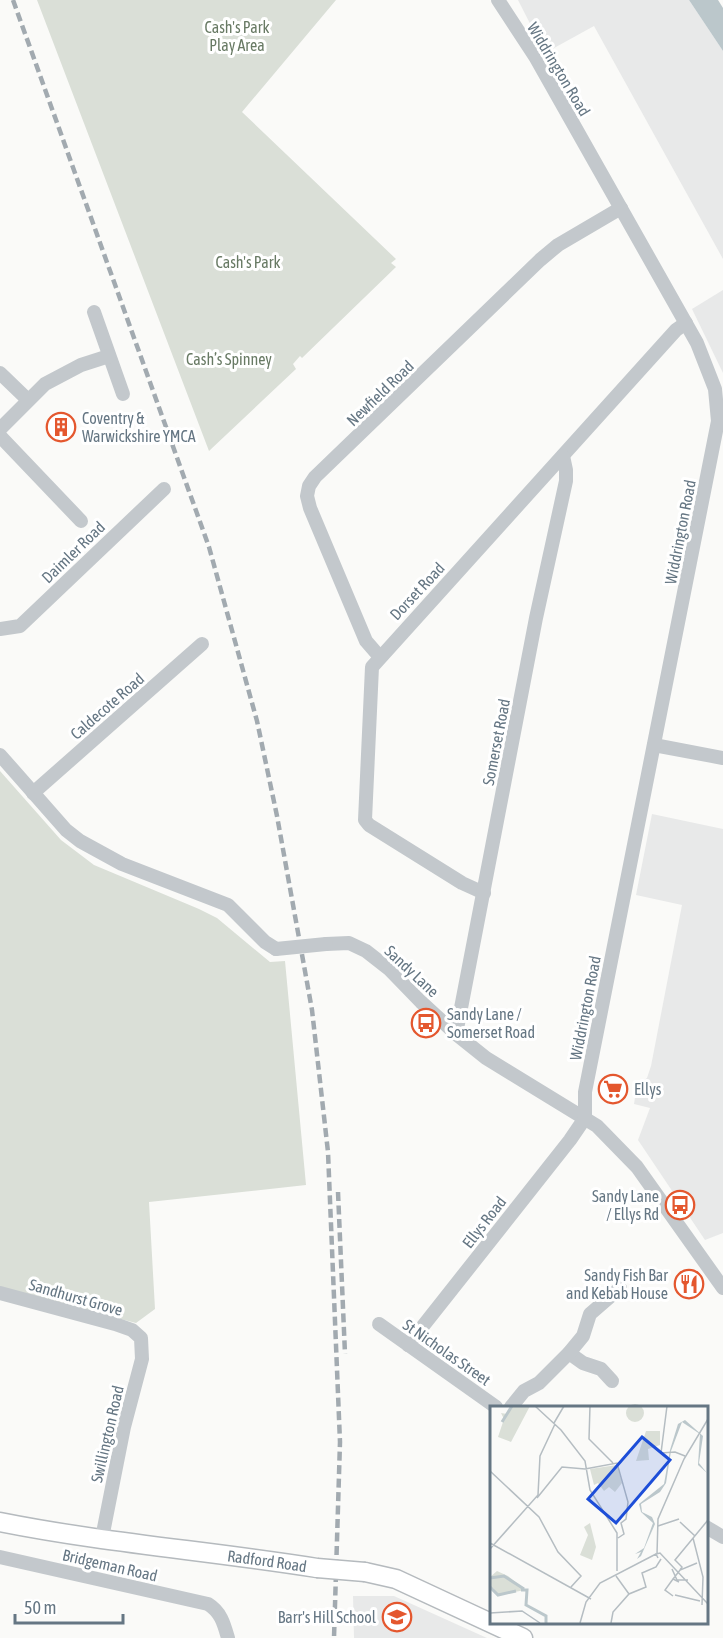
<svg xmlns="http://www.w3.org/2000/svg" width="723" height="1638" font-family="'Asap Condensed',sans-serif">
	<rect width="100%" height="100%" fill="#fafaf8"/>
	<!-- built -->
	<g fill="#e8e9e9">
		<path d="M518,0H689L723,51V259L594,26L545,53Z"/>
		<path d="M723,290V373L692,309Z"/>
		<path d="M652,814L723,829V1233L705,1240L638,1140L650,1108L634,1104L637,1085L647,1078L651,1066L682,905L636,895Z"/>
		<path d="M353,1596H394L487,1638H354Z"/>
	</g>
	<!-- green -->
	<g fill="#dadfd7">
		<path d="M37,0H336L242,112L396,259L391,263L396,267L302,358L300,356L293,364L296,369L209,451Z"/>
		<path d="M0,771L61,840L94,865L199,909L217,918L270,962L285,961L306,1185L149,1202L155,1309L136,1323L0,1288Z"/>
	</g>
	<!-- water -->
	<path fill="#bbc7cb" d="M689,0H718L723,8V51Z"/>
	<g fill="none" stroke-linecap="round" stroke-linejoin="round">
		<!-- major casing -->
		<g stroke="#b5babe" stroke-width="21">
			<g id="major">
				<path id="s1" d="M0,1522C105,1543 211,1551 317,1568"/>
				<path d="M365,1572L396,1579L523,1638"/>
			</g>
		</g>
		<!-- minor -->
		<g stroke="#c3c8cc" stroke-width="14">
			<path d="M94,312L123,394"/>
			<path d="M0,373L28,400"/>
			<path d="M0,429L45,384L81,365L109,356"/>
			<path d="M0,436L81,521"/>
			<path d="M0,629L20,626L164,489"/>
			<path d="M379,656L366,641L310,508L307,496L309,486L315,477L540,260L558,245L621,208"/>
			<path d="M654,745L723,758"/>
			<path d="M0,755L66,830L80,841L122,864L228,905L265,942L276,949"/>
			<path d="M33,793L202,644"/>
			<path d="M484,893L462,883L369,825L365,820L372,667L676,330L686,323"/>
			<path d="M326,944L349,943L366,951L389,969L421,1002L456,1034L486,1058L597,1126L637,1167L723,1288"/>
			<path d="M456,1034L536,618L566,481V470L563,456"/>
			<path d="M0,1293L115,1324L132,1330L141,1338L142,1359L124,1427L102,1538"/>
			<path d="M379,1324L496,1407"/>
			<path d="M408,1345L570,1140L585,1118V1092L718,421L715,389L697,343L536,58L498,0"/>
			<path d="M569,1353L583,1363L601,1369L612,1381"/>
			<path d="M511,1407L524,1391L539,1383L569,1353L583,1336L590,1314L620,1288"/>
			<path d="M706,1527L723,1537"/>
			<path d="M0,1557L208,1604C221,1612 224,1624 228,1638"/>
		</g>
		<!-- major -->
		<use href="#major" stroke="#fff" stroke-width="18"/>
		<!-- rail -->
		<g stroke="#a2aab0" stroke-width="4.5" stroke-dasharray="9 4.5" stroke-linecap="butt">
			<path d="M13,0L209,547L257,721L277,816L312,1010L328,1152L340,1442L334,1638"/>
			<path d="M338,1192L345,1354"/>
		</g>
		<!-- major-bridge casing -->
		<g stroke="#b5babe" stroke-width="21" stroke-linecap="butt">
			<path id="major-bridge" d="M317,1568L365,1572"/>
		</g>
		<!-- minor-bridge -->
		<path stroke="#c3c8cc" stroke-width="14" d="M276,949L326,944"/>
		<!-- major-bridge -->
		<use href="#major-bridge" stroke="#fff" stroke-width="18"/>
	</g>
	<!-- icons -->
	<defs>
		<g id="building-ring" transform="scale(1.5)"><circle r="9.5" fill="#fff" stroke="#e4572e" stroke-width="1.5"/><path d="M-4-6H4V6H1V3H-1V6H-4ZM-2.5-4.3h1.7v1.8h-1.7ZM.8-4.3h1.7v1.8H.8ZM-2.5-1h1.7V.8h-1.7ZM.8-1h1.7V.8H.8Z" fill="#e4572e"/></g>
		<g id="bus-ring" transform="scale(1.5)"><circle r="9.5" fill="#fff" stroke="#e4572e" stroke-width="1.5"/><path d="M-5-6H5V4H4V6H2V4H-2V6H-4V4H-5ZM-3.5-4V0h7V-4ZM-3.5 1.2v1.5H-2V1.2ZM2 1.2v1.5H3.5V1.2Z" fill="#e4572e"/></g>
		<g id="supermarket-ring" transform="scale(1.5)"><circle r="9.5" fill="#fff" stroke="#e4572e" stroke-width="1.5"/><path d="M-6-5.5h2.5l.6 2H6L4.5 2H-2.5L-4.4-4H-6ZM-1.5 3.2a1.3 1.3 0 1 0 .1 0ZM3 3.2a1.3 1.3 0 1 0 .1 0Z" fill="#e4572e"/></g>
		<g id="restaurant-ring" transform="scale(1.5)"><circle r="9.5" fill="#fff" stroke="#e4572e" stroke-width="1.5"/><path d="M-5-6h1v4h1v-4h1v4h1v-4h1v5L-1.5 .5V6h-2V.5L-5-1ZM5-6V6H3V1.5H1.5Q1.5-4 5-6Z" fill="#e4572e"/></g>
		<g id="school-ring" transform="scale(1.5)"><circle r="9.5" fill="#fff" stroke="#e4572e" stroke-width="1.5"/><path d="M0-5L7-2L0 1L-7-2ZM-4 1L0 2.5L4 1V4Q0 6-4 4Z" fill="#e4572e"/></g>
	</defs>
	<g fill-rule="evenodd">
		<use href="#building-ring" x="61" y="427"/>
		<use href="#bus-ring" x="426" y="1023"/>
		<use href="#supermarket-ring" x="613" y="1089"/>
		<use href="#bus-ring" x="680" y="1205"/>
		<use href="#restaurant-ring" x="689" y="1284"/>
		<use href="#school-ring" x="397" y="1617"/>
	</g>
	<g text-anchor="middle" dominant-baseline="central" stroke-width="6" stroke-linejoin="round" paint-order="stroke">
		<!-- park labels -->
		<g font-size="16" fill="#687a64" stroke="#fff">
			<text x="237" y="27">Cash's Park<tspan x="237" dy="18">Play Area</tspan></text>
			<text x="248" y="262">Cash's Park</text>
			<text x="229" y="359">Cash’s Spinney</text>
		</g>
		<!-- street labels -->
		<g font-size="16" fill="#657683" stroke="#fff">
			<text transform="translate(559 69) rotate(59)">Widdrington Road</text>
			<text transform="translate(380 393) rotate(-44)">Newfield Road</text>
			<text transform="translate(680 532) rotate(-79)">Widdrington Road</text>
			<text transform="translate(73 552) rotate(-44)">Daimler Road</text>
			<text transform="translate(417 591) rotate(-47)">Dorset Road</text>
			<text transform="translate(107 706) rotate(-41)">Caldecote Road</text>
			<text transform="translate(496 742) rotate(-79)">Somerset Road</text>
			<text transform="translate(412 971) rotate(43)">Sandy Lane</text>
			<text transform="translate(585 1008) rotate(-79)">Widdrington Road</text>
			<text transform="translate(484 1222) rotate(-52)">Ellys Road</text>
			<text transform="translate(76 1297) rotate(16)">Sandhurst Grove</text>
			<text transform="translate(447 1352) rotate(35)">St Nicholas Street</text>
			<text transform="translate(107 1434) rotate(-77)">Swillington Road</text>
			<text stroke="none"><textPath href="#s1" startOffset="270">Radford Road</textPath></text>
			<text transform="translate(110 1565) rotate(13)">Bridgeman Road</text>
		</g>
		<!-- poi labels -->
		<g font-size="16" fill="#657683" stroke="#fff" text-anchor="start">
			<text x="82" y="418">Coventry &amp;<tspan x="82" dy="18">Warwickshire YMCA</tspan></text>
			<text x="447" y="1014">Sandy Lane /<tspan x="447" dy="18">Somerset Road</tspan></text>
			<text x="634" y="1089">Ellys</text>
			<text x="659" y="1196" text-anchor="end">Sandy Lane<tspan x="659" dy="18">/ Ellys Rd</tspan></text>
			<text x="668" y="1275" text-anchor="end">Sandy Fish Bar<tspan x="668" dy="18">and Kebab House</tspan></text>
			<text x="376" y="1617" text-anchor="end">Barr's Hill School</text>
		</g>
	</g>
	<!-- overview -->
	<g transform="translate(490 1406)">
		<rect width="218" height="218" fill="#fafaf8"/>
		<path d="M136 7a9 9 0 1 1 18 0a9 9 0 1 1-18 0ZM22,0H40L21,36L8,31L14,13L11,7L17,8ZM156,25H170V39L158,43L159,54L146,55ZM127,59L132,77L125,86L119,81L114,85L108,77L104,79L100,63ZM100,117L106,141L102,154L90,149L98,129L94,121ZM7,165L18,170L35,184L8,189L3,182L0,184V171Z" fill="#dadfd7"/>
		<path d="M195,14L213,30L209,57L217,67L208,59L210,28L192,16L181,45L176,77L170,86L151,98L152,106L162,111L165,118L151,150L147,153L151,146L145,148L154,142L163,117L151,106L149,98L174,78L180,44L188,18Z" fill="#bbc7cb"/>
		<path fill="none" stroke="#bbc7cb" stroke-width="3" d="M12,16L22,0M0,172L14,170L34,183M0,181L8,189L26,185M31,184H37L36,199L56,210V217"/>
		<path fill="none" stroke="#b5bdc2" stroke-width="1.5" d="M45,0L71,24L95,55L100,84L127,127V165M100,0L99,33L123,57M177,0L171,47L185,46L195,50M64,17L74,0M0,65L49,111L68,146L91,170L81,181M47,92L72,61L95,63L127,57L138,96L136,113L131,117L134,128L128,132M190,116L205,130M168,120L189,113M203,132L213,171L212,199M0,137L101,193M0,143L48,89L50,50L65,18M167,148L168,113L194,53L218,13M168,152L166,148L170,147L218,198M182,163L187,174H198M190,164L192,161L185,154L218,114M126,170L139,188M183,173L175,184L183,190M189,176L183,173L190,164L207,157M185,189L210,195M0,207L32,205L50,217M90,217L96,196L110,177L166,148M121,217L123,206L139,188L156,181L152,167L166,161L171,153"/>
		<path fill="#1d4ed8" fill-opacity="0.15" stroke="#1d4ed8" stroke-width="3" d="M152,31L180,54L126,117L98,93Z"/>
		<rect width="218" height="218" fill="none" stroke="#657683" stroke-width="3"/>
	</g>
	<!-- scale -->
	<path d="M15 1614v9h108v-9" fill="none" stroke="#657683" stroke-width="3"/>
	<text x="24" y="1614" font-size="18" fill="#657683" stroke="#ffffff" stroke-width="4.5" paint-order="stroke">50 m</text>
</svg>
